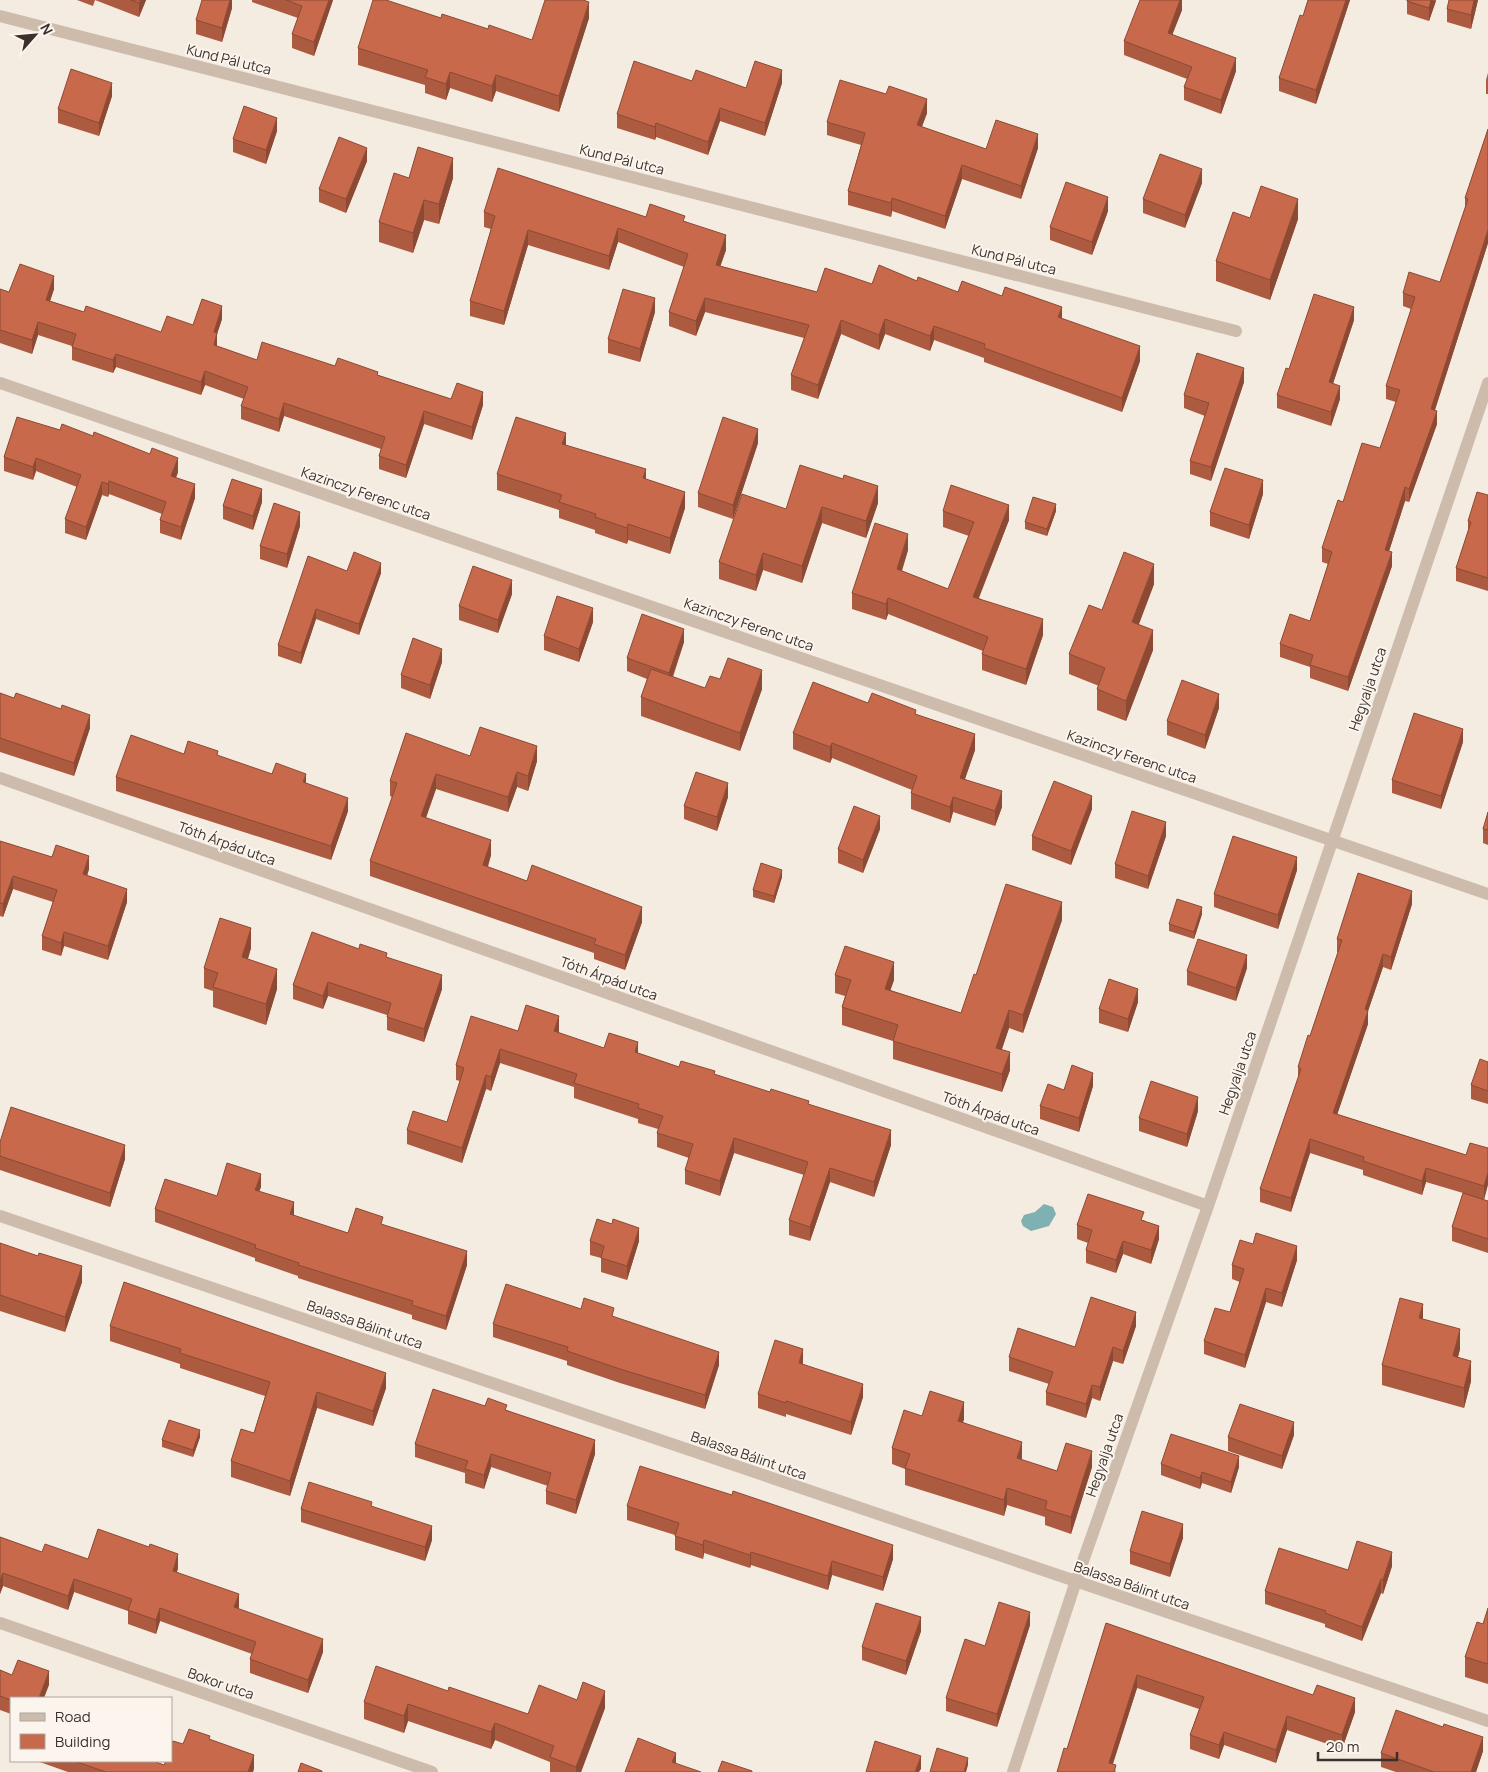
<svg xmlns="http://www.w3.org/2000/svg" width="1488" height="1772" font-family="Manrope,sans-serif">
	<rect width="100%" height="100%" fill="#f4ebe1"/>
	<!-- water -->
	<path fill="#7fb0b2" d="M1044,1204L1053,1207L1056,1214L1049,1226L1031,1231L1023,1226L1021,1221L1024,1215L1035,1212Z"/>
	<g fill="none" stroke-linecap="round" stroke-linejoin="round">
		<!-- street -->
		<g stroke="#cdbbac" stroke-width="12">
			<path d="M0,16L1236,331"/>
			<path d="M0,383L1488,894"/>
			<path d="M0,778L1208,1206"/>
			<path d="M0,1216L1488,1721"/>
			<path d="M0,1623L432,1772"/>
			<path d="M1013,1772L1076,1581L1208,1206L1488,383"/>
		</g>
	</g>
	<!-- wall -->
	<g fill="#ac5a40">
		<path d="M77,0H95L93,6Z"/>
		<path d="M95,0H146L139,17Z"/>
		<path d="M232,0V8L222,42L196,34V20Z"/>
		<path d="M252,0H333L314,56L292,48V34L298,18L252,2Z"/>
		<path d="M1182,0V10L1172,34L1236,71L1221,114L1184,100V87L1187,79L1124,55V41Z"/>
		<path d="M1308,0H1350L1316,104L1279,91V78L1303,16Z"/>
		<path d="M1407,0H1436L1429,21L1407,14Z"/>
		<path d="M1478,0L1471,29L1447,22V9Z"/>
		<path d="M441,18L532,40L589,18L559,112L496,91L492,102L450,88L446,100L425,93V85L358,65V48Z"/>
		<path d="M1488,73V94H1486V80Z"/>
		<path d="M692,81L746,88L782,83L765,136L720,121L708,155L656,137L655,140L617,128V114Z"/>
		<path d="M112,96L99,136L58,123V109Z"/>
		<path d="M927,113L922,127L986,149L1038,148L1021,199L962,179L945,229L892,211L891,217L848,205V191L861,145L827,135V122Z"/>
		<path d="M1488,129V243L1435,410L1437,424L1409,502L1405,501L1389,551L1392,566L1348,691L1310,678V667L1280,657V644L1310,621L1328,564L1322,562V548L1343,502L1380,448L1396,402L1386,399V386L1411,309L1403,306V293L1440,282L1465,209V198Z"/>
		<path d="M277,131L266,164L233,152V139Z"/>
		<path d="M367,161L346,213L319,202V189Z"/>
		<path d="M409,178H453L439,224L424,220L413,253L379,242V222Z"/>
		<path d="M1202,183L1185,228L1143,213V199Z"/>
		<path d="M1108,211L1092,255L1050,240V227Z"/>
		<path d="M484,212L646,217L685,221L726,250L720,266L817,292L872,284L917,281L1062,319L1140,361L1122,412L984,362V358L934,340L930,351L885,334L879,350L841,334L818,399L791,390V375L804,338L705,312L696,336L669,326V312L684,267L618,242L609,270L528,245L504,325L470,316V301L491,229L484,227Z"/>
		<path d="M1298,219L1270,300L1216,281V261Z"/>
		<path d="M0,289L9,292L54,289L50,301L84,312L161,332L222,319L217,334V346L257,360L335,366L378,375L451,399L483,405L472,440L424,424L406,478L379,469V456L381,449L284,416L279,432L241,419V406L244,399L205,385L201,395L116,367L113,373L72,360V346L38,335L32,354L0,343Z"/>
		<path d="M655,312L640,362L608,353V339Z"/>
		<path d="M1354,320L1333,383L1340,399L1331,426L1277,408V395L1289,369Z"/>
		<path d="M1244,382L1211,481L1190,474V461L1205,416L1184,408V395Z"/>
		<path d="M17,417L178,472L176,478L195,498L181,540L160,533V520L162,514L109,494L108,497L102,495L86,540L65,533V519L77,487L36,471L33,480L4,471V457Z"/>
		<path d="M758,443L733,519L698,507V493Z"/>
		<path d="M566,445L646,479L685,508L670,554L628,540L627,544L595,533V530L559,518V510L497,490V474Z"/>
		<path d="M1263,494L1249,539L1210,526V512Z"/>
		<path d="M1488,495V591L1456,581V568L1468,531V521Z"/>
		<path d="M262,502L253,530L223,519V506Z"/>
		<path d="M878,503L866,538L822,523L802,583L763,570L756,591L719,579V562L786,509Z"/>
		<path d="M943,511L1009,520L979,598L1043,635L1026,685L982,670V654L983,651L888,614L886,620L852,609V593L908,550L902,571L948,589L969,536L943,527Z"/>
		<path d="M1056,511L1047,536L1025,529V522Z"/>
		<path d="M300,526L287,568L260,559V546Z"/>
		<path d="M347,571L381,573L359,635L316,619L301,664L278,656V645Z"/>
		<path d="M1154,584L1139,624L1153,650L1126,721L1097,710V689L1099,686L1069,674V654L1102,610Z"/>
		<path d="M512,594L498,633L459,620V606Z"/>
		<path d="M593,622L579,662L544,650V636Z"/>
		<path d="M684,642L673,677L705,688L720,679L762,689L740,751L641,716V697L647,679L627,671V658Z"/>
		<path d="M442,662L430,699L401,688V675Z"/>
		<path d="M0,693L90,728L74,776L0,752Z"/>
		<path d="M868,703L916,714L975,750L965,779L1002,807L995,826L953,812L950,823L911,809V793L912,790L832,758L830,763L793,749V733Z"/>
		<path d="M1219,708L1205,749L1167,735V721Z"/>
		<path d="M1463,742L1441,809L1392,793V780Z"/>
		<path d="M184,754L218,756L272,774L306,783L348,811L331,860L116,791V777Z"/>
		<path d="M470,756L537,761L528,791L517,787L508,812L436,789L426,818L491,855L488,867L642,922L625,970L594,959V953L370,876V861L392,797L390,796V781Z"/>
		<path d="M728,797L717,831L684,819V806Z"/>
		<path d="M1092,809L1071,865L1032,850V836Z"/>
		<path d="M1488,812V845L1483,843V829Z"/>
		<path d="M880,829L863,873L838,863V849Z"/>
		<path d="M1166,836L1148,889L1115,878V864Z"/>
		<path d="M0,841L89,869L87,876L127,902L108,960L64,946L61,956L42,950V936L53,902L13,889L3,917L0,916Z"/>
		<path d="M1297,870L1278,929L1214,907V894Z"/>
		<path d="M782,877L774,903L753,897V890Z"/>
		<path d="M1412,904L1391,970L1383,967L1368,1011V1024L1337,1114L1466,1155L1488,1148L1484,1200L1488,1201V1253L1452,1241V1227L1463,1193L1426,1182L1422,1195L1363,1175V1170L1310,1153L1291,1212L1260,1202V1189L1298,1078V1067L1310,1036L1338,952H1337V939Z"/>
		<path d="M1202,914L1194,939L1169,931V924Z"/>
		<path d="M1062,920L1023,1033L1009,1028L1002,1049L1010,1070L1002,1092L893,1059V1041L842,1025V1007L845,996L835,993V975L894,980L890,990L961,1013L976,975Z"/>
		<path d="M251,948L248,959L277,989L266,1025L213,1007V991L204,988V968Z"/>
		<path d="M359,949L387,957L442,989L424,1042L387,1030V1015L328,996L323,1009L293,999V985Z"/>
		<path d="M1247,968L1236,1001L1187,985V971Z"/>
		<path d="M1138,1002L1128,1032L1099,1023V1009Z"/>
		<path d="M518,1031H559L558,1033L604,1048L638,1053L679,1067L715,1075L809,1105L891,1145L874,1197L830,1182L810,1241L789,1235V1220L804,1175L734,1153L720,1196L685,1184V1170L689,1158L657,1147V1133L658,1129L638,1123V1119L574,1098V1087L500,1063L491,1091L486,1089L462,1163L407,1144V1130L447,1122L460,1081L456,1080V1065Z"/>
		<path d="M1488,1062V1104L1471,1099V1085Z"/>
		<path d="M1093,1086L1079,1132L1040,1119V1106L1064,1090Z"/>
		<path d="M1198,1111L1187,1147L1139,1131V1118Z"/>
		<path d="M0,1142L125,1159L110,1207L0,1170Z"/>
		<path d="M261,1187L259,1191L294,1216L348,1233L383,1225L467,1265L446,1330L412,1319V1315L298,1278V1276L255,1261V1258L155,1222V1209Z"/>
		<path d="M1144,1220L1159,1239L1151,1264L1123,1254L1116,1273L1086,1263V1250L1088,1243L1077,1239V1225Z"/>
		<path d="M590,1241H639L627,1280L601,1272V1258L590,1255Z"/>
		<path d="M0,1243L82,1282L65,1332L0,1311Z"/>
		<path d="M1297,1260L1282,1307L1266,1302L1245,1368L1204,1354V1341L1230,1312L1240,1282L1232,1279V1265Z"/>
		<path d="M581,1309L614,1317L719,1365L705,1409L620,1383L567,1365V1361L493,1337V1324Z"/>
		<path d="M1423,1319L1460,1349L1458,1357L1471,1381L1464,1408L1382,1385V1365Z"/>
		<path d="M110,1326L386,1388L373,1426L317,1408L290,1496L231,1477V1461L254,1433L265,1396L180,1368V1364L110,1341Z"/>
		<path d="M1136,1326L1123,1364L1113,1361L1100,1401L1092,1398L1086,1418L1046,1405V1392L1049,1384L1009,1371V1357L1075,1347Z"/>
		<path d="M803,1362V1364L863,1397L851,1435L786,1414V1417L758,1408V1394Z"/>
		<path d="M485,1406L507,1410L595,1454L576,1514L546,1504V1491L548,1486L491,1467L484,1489L465,1483V1473L415,1457V1444Z"/>
		<path d="M922,1416L964,1419L963,1422L1022,1458L1021,1460L1057,1471L1092,1467L1071,1534L1045,1525V1517L1007,1505L1004,1516L905,1485V1469L892,1464V1448Z"/>
		<path d="M1294,1435L1282,1469L1228,1451V1437Z"/>
		<path d="M200,1437L193,1457L162,1447V1440Z"/>
		<path d="M1161,1464L1239,1467L1231,1493L1202,1483L1200,1489L1161,1475Z"/>
		<path d="M627,1506L893,1559L883,1591L832,1575L828,1590L751,1565L750,1568L704,1553L703,1559L675,1550V1535L627,1520Z"/>
		<path d="M372,1507L432,1540L425,1561L301,1522V1509Z"/>
		<path d="M0,1537L42,1552L88,1559L178,1568L177,1572L239,1607L238,1609L323,1652L308,1693L250,1673V1659L252,1654L160,1621L156,1634L128,1624V1611L74,1592L68,1610L3,1586L0,1594Z"/>
		<path d="M1183,1538L1170,1577L1130,1564V1551Z"/>
		<path d="M1392,1566L1383,1594L1381,1593L1362,1641L1325,1627V1624L1265,1604V1591L1348,1570Z"/>
		<path d="M1488,1608V1684L1465,1677V1657L1483,1624Z"/>
		<path d="M1106,1623L1355,1712L1342,1749L1287,1730L1276,1763L1224,1745L1219,1759L1190,1749V1735L1199,1709L1137,1688L1113,1764L1116,1772L1067,1749Z"/>
		<path d="M1030,1625L997,1727L946,1711V1698L985,1646Z"/>
		<path d="M921,1631L906,1675L862,1660V1647Z"/>
		<path d="M0,1670L12,1675L49,1685L11,1698V1714L0,1710Z"/>
		<path d="M448,1691L528,1714L577,1700L605,1708L581,1772H550V1762L495,1740L491,1749L408,1721L404,1733L364,1719V1702Z"/>
		<path d="M210,1739L254,1768L253,1772H68L37,1761H153L164,1765L183,1744Z"/>
		<path d="M1483,1751L1476,1772H1396L1381,1767V1753Z"/>
	</g>
	<!-- shaded-wall -->
	<g fill="#8c4a34">
		<path d="M141,0H146L139,17V3Z"/>
		<path d="M230,0H232V8L222,42V28Z"/>
		<path d="M329,0H333L314,56V42Z"/>
		<path d="M1180,0H1182V10L1168,46V33Z"/>
		<path d="M1346,0H1350L1316,104V90Z"/>
		<path d="M1431,0L1436,1L1429,21V8Z"/>
		<path d="M1474,0H1478L1471,29V15Z"/>
		<path d="M589,2V18L559,112V96Z"/>
		<path d="M1236,58V71L1221,114V100Z"/>
		<path d="M782,70V83L765,136V123Z"/>
		<path d="M450,72V88L446,100V84Z"/>
		<path d="M496,75V91L492,102V86Z"/>
		<path d="M112,83V96L99,136V123Z"/>
		<path d="M927,99V113L917,139V125Z"/>
		<path d="M720,108V121L708,155V142Z"/>
		<path d="M277,118V131L266,164V150Z"/>
		<path d="M656,123V137L655,140V127Z"/>
		<path d="M1038,134V148L1021,199V186Z"/>
		<path d="M367,148V161L346,213V199Z"/>
		<path d="M453,158V178L439,224V204Z"/>
		<path d="M962,165V179L945,229V216Z"/>
		<path d="M1202,169V183L1185,228V215Z"/>
		<path d="M1108,197V211L1092,255V242Z"/>
		<path d="M892,198V211L891,217V203Z"/>
		<path d="M1298,199V219L1270,300V280Z"/>
		<path d="M424,200V220L413,253V233Z"/>
		<path d="M618,228V242L609,270V256Z"/>
		<path d="M528,230V245L504,325V311Z"/>
		<path d="M1488,230V243L1431,422V409Z"/>
		<path d="M726,235V250L716,279V265Z"/>
		<path d="M54,276V289L46,313V300Z"/>
		<path d="M655,298V312L640,362V349Z"/>
		<path d="M705,298V312L696,336V321Z"/>
		<path d="M222,306V319L217,334V346L214,358V332Z"/>
		<path d="M1062,307V321L1058,317Z"/>
		<path d="M1354,307V320L1329,396V382Z"/>
		<path d="M885,319V334L879,350V335Z"/>
		<path d="M841,320V334L818,399V385Z"/>
		<path d="M38,322V335L32,354V340Z"/>
		<path d="M934,326V340L930,351V336Z"/>
		<path d="M1140,346V361L1122,412V398Z"/>
		<path d="M116,354V367L113,373V360Z"/>
		<path d="M1244,368V382L1211,481V467Z"/>
		<path d="M205,371V385L201,395V382Z"/>
		<path d="M1340,386V399L1331,426V412Z"/>
		<path d="M483,392V405L472,440V427Z"/>
		<path d="M284,403V416L279,432V419Z"/>
		<path d="M424,411V424L406,478V465Z"/>
		<path d="M1437,411V424L1409,502V489Z"/>
		<path d="M758,429V443L733,519V505Z"/>
		<path d="M566,433V449L562,444Z"/>
		<path d="M36,458V471L33,480V467Z"/>
		<path d="M178,458V472L171,490V476Z"/>
		<path d="M646,469V485L643,478Z"/>
		<path d="M1263,480V494L1249,539V525Z"/>
		<path d="M109,481V494L108,497V484Z"/>
		<path d="M102,482V495L86,540V527Z"/>
		<path d="M195,484V498L181,540V527Z"/>
		<path d="M878,486V503L866,538V521Z"/>
		<path d="M1405,487V501L1385,564V550Z"/>
		<path d="M262,489V502L253,530V516Z"/>
		<path d="M685,492V508L670,554V538Z"/>
		<path d="M1056,504V511L1047,536V529Z"/>
		<path d="M1009,505V520L973,612V597Z"/>
		<path d="M822,507V523L802,583V566Z"/>
		<path d="M300,512V526L287,568V554Z"/>
		<path d="M628,524V540L627,544V528Z"/>
		<path d="M908,534V550L897,585V569Z"/>
		<path d="M1392,552V566L1348,691V677Z"/>
		<path d="M763,553V570L756,591V575Z"/>
		<path d="M381,563V573L359,635V624Z"/>
		<path d="M1154,564V584L1132,642V622Z"/>
		<path d="M512,580V594L498,633V620Z"/>
		<path d="M888,598V614L886,620V604Z"/>
		<path d="M593,608V622L579,662V649Z"/>
		<path d="M316,609V619L301,664V653Z"/>
		<path d="M1043,619V635L1026,685V669Z"/>
		<path d="M684,629V642L669,686V673Z"/>
		<path d="M1153,630V650L1126,721V701Z"/>
		<path d="M442,649V662L430,699V685Z"/>
		<path d="M762,670V689L740,751V733Z"/>
		<path d="M1219,694V708L1205,749V735Z"/>
		<path d="M90,715V728L74,776V763Z"/>
		<path d="M1463,729V742L1441,809V796Z"/>
		<path d="M975,734V750L960,793V778Z"/>
		<path d="M832,743V758L830,763V747Z"/>
		<path d="M537,746V761L528,791V776Z"/>
		<path d="M517,772V787L508,812V797Z"/>
		<path d="M306,774V787L303,782Z"/>
		<path d="M436,774V789L421,831V816Z"/>
		<path d="M728,783V797L717,831V817Z"/>
		<path d="M1002,791V807L995,826V811Z"/>
		<path d="M1092,796V809L1071,865V851Z"/>
		<path d="M953,797V812L950,823V807Z"/>
		<path d="M348,798V811L331,860V846Z"/>
		<path d="M880,816V829L863,873V860Z"/>
		<path d="M1166,822V836L1148,889V876Z"/>
		<path d="M491,840V855L483,880V865Z"/>
		<path d="M89,856V869L83,888V874Z"/>
		<path d="M1297,857V870L1278,929V915Z"/>
		<path d="M782,870V877L774,903V896Z"/>
		<path d="M13,876V889L3,917V904Z"/>
		<path d="M127,889V902L108,960V946Z"/>
		<path d="M1412,891V904L1391,970V957Z"/>
		<path d="M1062,902V920L1023,1033V1015Z"/>
		<path d="M642,907V922L625,970V955Z"/>
		<path d="M1202,907V914L1194,939V932Z"/>
		<path d="M251,928V948L242,977V957Z"/>
		<path d="M64,932V946L61,956V943Z"/>
		<path d="M1383,954V967L1368,1011V1024L1333,1127V1113L1365,1009Z"/>
		<path d="M1247,955V968L1236,1001V988Z"/>
		<path d="M894,962V980L885,1006V989Z"/>
		<path d="M277,969V989L266,1025V1004Z"/>
		<path d="M442,975V989L424,1042V1029Z"/>
		<path d="M328,982V996L323,1009V996Z"/>
		<path d="M1138,989V1002L1128,1032V1019Z"/>
		<path d="M1009,1010V1028L996,1066V1048Z"/>
		<path d="M559,1016V1031L554,1046V1031Z"/>
		<path d="M638,1042V1057L635,1052Z"/>
		<path d="M500,1049V1063L491,1091V1077Z"/>
		<path d="M1010,1052V1070L1002,1092V1074Z"/>
		<path d="M1093,1073V1086L1079,1132V1118Z"/>
		<path d="M486,1075V1089L462,1163V1148Z"/>
		<path d="M1198,1097V1111L1187,1147V1134Z"/>
		<path d="M891,1130V1145L874,1197V1182Z"/>
		<path d="M734,1138V1153L720,1196V1181Z"/>
		<path d="M1310,1139V1153L1291,1212V1198Z"/>
		<path d="M125,1145V1159L110,1207V1193Z"/>
		<path d="M830,1168V1182L810,1241V1227Z"/>
		<path d="M1426,1168V1182L1422,1195V1181Z"/>
		<path d="M1488,1172V1185L1484,1200V1186Z"/>
		<path d="M261,1174V1187L255,1203V1190Z"/>
		<path d="M294,1202V1216L290,1214Z"/>
		<path d="M1159,1226V1239L1151,1264V1250Z"/>
		<path d="M639,1228V1241L627,1280V1266Z"/>
		<path d="M1123,1241V1254L1116,1273V1260Z"/>
		<path d="M1297,1246V1260L1282,1307V1293Z"/>
		<path d="M467,1251V1265L446,1330V1316Z"/>
		<path d="M82,1266V1282L65,1332V1317Z"/>
		<path d="M1266,1288V1302L1245,1368V1355Z"/>
		<path d="M1423,1304V1324L1419,1318Z"/>
		<path d="M1136,1312V1326L1123,1364V1351Z"/>
		<path d="M1460,1329V1349L1453,1376V1356Z"/>
		<path d="M1113,1347V1361L1100,1401V1387Z"/>
		<path d="M803,1349V1362L799,1376V1363Z"/>
		<path d="M719,1352V1365L705,1409V1395Z"/>
		<path d="M1471,1361V1381L1464,1408V1388Z"/>
		<path d="M386,1373V1388L373,1426V1411Z"/>
		<path d="M863,1384V1397L851,1435V1422Z"/>
		<path d="M1092,1385V1398L1086,1418V1404Z"/>
		<path d="M317,1392V1408L290,1496V1481Z"/>
		<path d="M964,1402V1419L958,1437V1421Z"/>
		<path d="M1294,1422V1435L1282,1469V1456Z"/>
		<path d="M200,1430V1437L193,1457V1450Z"/>
		<path d="M595,1440V1454L576,1514V1500Z"/>
		<path d="M1022,1442V1458L1017,1475V1458Z"/>
		<path d="M1092,1451V1467L1071,1534V1517Z"/>
		<path d="M491,1454V1467L484,1489V1475Z"/>
		<path d="M1239,1456V1467L1231,1493V1482Z"/>
		<path d="M1202,1472V1483L1200,1489V1478Z"/>
		<path d="M1007,1488V1505L1004,1516V1500Z"/>
		<path d="M1183,1524V1538L1170,1577V1564Z"/>
		<path d="M432,1526V1540L425,1561V1547Z"/>
		<path d="M704,1540V1553L703,1559V1545Z"/>
		<path d="M893,1545V1559L883,1591V1577Z"/>
		<path d="M751,1552V1565L750,1568V1555Z"/>
		<path d="M1392,1552V1566L1383,1594V1580Z"/>
		<path d="M178,1554V1568L173,1584V1571Z"/>
		<path d="M832,1561V1575L828,1590V1576Z"/>
		<path d="M3,1573V1586L0,1594V1581Z"/>
		<path d="M74,1579V1592L68,1610V1596Z"/>
		<path d="M1381,1579V1593L1362,1641V1627Z"/>
		<path d="M239,1594V1607L234,1621V1607Z"/>
		<path d="M160,1608V1621L156,1634V1620Z"/>
		<path d="M1030,1612V1625L997,1727V1714Z"/>
		<path d="M921,1617V1631L906,1675V1661Z"/>
		<path d="M323,1639V1652L308,1693V1680Z"/>
		<path d="M49,1671V1685L44,1698H39Z"/>
		<path d="M1137,1675V1688L1110,1772L1109,1763Z"/>
		<path d="M605,1691V1708L581,1772H576V1767Z"/>
		<path d="M1355,1698V1712L1342,1749V1735Z"/>
		<path d="M408,1704V1721L404,1733V1716Z"/>
		<path d="M1287,1716V1730L1276,1763V1750Z"/>
		<path d="M495,1723V1740L491,1749V1732Z"/>
		<path d="M1224,1732V1745L1219,1759V1745Z"/>
		<path d="M1483,1737V1751L1476,1772H1471Z"/>
		<path d="M676,1753V1766L672,1762Z"/>
		<path d="M254,1755V1768L253,1772H248Z"/>
		<path d="M921,1756V1769L919,1772H915Z"/>
		<path d="M968,1758V1765L966,1772H964Z"/>
	</g>
	<!-- building -->
	<g fill="#c8694b" stroke="#8c4a34">
		<path d="M131,0H141L139,3Z"/>
		<path d="M202,0H230L222,28L196,20Z"/>
		<path d="M286,0H329L314,42L292,34L302,6Z"/>
		<path d="M373,0H386L441,18L442,14L488,29L489,25L532,40L545,0H583L589,2L559,96L496,75L492,86L450,72L446,84L425,77L428,70L358,48Z"/>
		<path d="M1140,0H1180L1168,33L1236,58L1221,100L1184,87L1192,67L1124,41Z"/>
		<path d="M1308,0H1346L1316,90L1279,78L1300,15L1303,16Z"/>
		<path d="M1407,0H1431L1429,8L1407,1Z"/>
		<path d="M1449,0H1474L1471,15L1447,9Z"/>
		<path d="M634,61L692,81L696,70L746,88L755,61L782,70L765,123L720,108L708,142L656,123L655,127L617,114Z"/>
		<path d="M71,69L112,83L99,123L58,109Z"/>
		<path d="M840,80L886,94L889,86L927,99L917,125L986,149L996,120L1038,134L1021,186L962,165L945,216L892,198L891,203L848,191L865,133L827,122Z"/>
		<path d="M244,106L277,118L266,150L233,139Z"/>
		<path d="M1488,129V230L1431,409L1437,411L1409,489L1405,487L1385,550L1392,552L1348,677L1310,665L1313,655L1280,644L1290,614L1310,621L1332,552L1322,548L1338,500L1343,502L1362,443L1380,448L1400,390L1386,386L1415,297L1403,293L1409,272L1440,282L1468,199L1465,198Z"/>
		<path d="M339,137L367,148L346,199L319,189Z"/>
		<path d="M418,147L453,158L439,204L424,200L413,233L379,222L394,173L409,178Z"/>
		<path d="M1160,154L1202,169L1185,215L1143,199Z"/>
		<path d="M498,168L646,217L650,204L685,216L683,221L726,235L716,265L817,292L825,268L872,284L879,265L917,281L918,277L958,292L962,281L1002,296L1005,287L1062,307L1058,317L1140,346L1122,398L984,348L985,344L934,326L930,336L885,319L879,335L841,320L818,385L791,375L809,325L705,298L696,321L669,312L688,254L618,228L609,256L528,230L504,311L470,301L495,216L484,212Z"/>
		<path d="M1066,182L1108,197L1092,242L1050,227Z"/>
		<path d="M1261,186L1298,199L1270,280L1216,261L1233,212L1250,218Z"/>
		<path d="M20,264L54,276L46,300L84,312L86,306L161,332L167,316L193,325L202,299L222,306L214,332L217,333L214,345L257,360L262,342L335,366L338,358L378,372L377,375L451,399L457,383L483,392L472,427L424,411L406,465L379,456L385,437L284,403L279,419L241,406L248,387L205,371L201,382L116,354L113,360L72,347L76,334L38,322L32,340L0,330V289L9,292Z"/>
		<path d="M623,289L655,298L640,349L608,339Z"/>
		<path d="M1314,294L1354,307L1329,382L1340,386L1331,412L1277,395L1286,368L1289,369Z"/>
		<path d="M1197,353L1244,368L1211,467L1190,461L1209,403L1184,395Z"/>
		<path d="M17,417L60,430L62,424L93,436L94,432L150,454L152,448L178,458L171,476L195,484L181,527L160,520L166,502L109,481L108,484L102,482L86,527L65,519L81,475L36,458L33,467L4,457Z"/>
		<path d="M516,417L566,433L562,444L646,469L643,478L685,492L670,538L628,524L627,528L595,517L596,514L559,502L562,495L497,474Z"/>
		<path d="M723,417L758,429L733,505L698,493Z"/>
		<path d="M800,465L843,479L844,475L878,486L866,521L822,507L802,566L763,553L756,575L719,562L742,494L786,509Z"/>
		<path d="M1225,468L1263,480L1249,525L1210,512Z"/>
		<path d="M232,479L262,489L253,516L223,506Z"/>
		<path d="M951,485L1009,505L973,597L1043,619L1026,669L982,654L988,637L888,598L886,604L852,593L875,523L908,534L897,569L948,589L974,522L943,511Z"/>
		<path d="M1477,492L1488,495V578L1456,568L1471,522L1468,521Z"/>
		<path d="M1033,497L1056,504L1047,529L1025,522Z"/>
		<path d="M274,503L300,512L287,554L260,546Z"/>
		<path d="M354,552L381,563L359,624L316,609L301,653L278,645L308,556L347,571Z"/>
		<path d="M1124,552L1154,564L1132,622L1153,630L1126,701L1097,689L1105,668L1069,654L1089,605L1102,610Z"/>
		<path d="M473,566L512,580L498,620L459,606Z"/>
		<path d="M557,596L593,608L579,649L544,636Z"/>
		<path d="M642,614L684,629L669,673L627,658Z"/>
		<path d="M413,638L442,649L430,685L401,675Z"/>
		<path d="M728,658L762,670L740,733L641,697L651,669L705,688L710,676L720,679Z"/>
		<path d="M1182,680L1219,694L1205,735L1167,721Z"/>
		<path d="M813,682L868,703L872,693L916,710L915,714L975,734L960,778L1002,791L995,811L953,797L950,807L911,793L917,776L832,743L830,747L793,733Z"/>
		<path d="M0,693L14,698L16,693L61,709L62,705L90,715L74,763L0,738Z"/>
		<path d="M1414,713L1463,729L1441,796L1392,780Z"/>
		<path d="M480,727L537,746L528,776L517,772L508,797L436,774L421,816L491,840L483,865L527,881L532,865L642,907L625,955L594,944L596,939L370,861L397,783L390,781L406,733L470,756Z"/>
		<path d="M131,735L184,754L188,741L218,751L217,755L272,774L276,763L306,774L303,782L348,798L331,846L116,777Z"/>
		<path d="M696,772L728,783L717,817L684,806Z"/>
		<path d="M1054,781L1092,796L1071,851L1032,836Z"/>
		<path d="M854,806L880,816L863,860L838,849Z"/>
		<path d="M1132,811L1166,822L1148,876L1115,864Z"/>
		<path d="M1488,812V830L1483,829Z"/>
		<path d="M1233,836L1297,857L1278,915L1214,894Z"/>
		<path d="M0,841L52,857L56,845L89,856L83,874L127,889L108,946L64,932L61,943L42,936L57,890L13,876L3,904L0,903Z"/>
		<path d="M761,863L782,870L774,896L753,890Z"/>
		<path d="M1358,873L1412,891L1391,957L1383,954L1365,1009L1368,1011L1333,1113L1466,1155L1470,1143L1488,1148V1172L1484,1186L1426,1168L1422,1181L1363,1161L1364,1157L1310,1139L1291,1198L1260,1189L1301,1069L1298,1067L1308,1035L1310,1036L1342,940L1337,939Z"/>
		<path d="M1006,884L1062,902L1023,1015L1009,1010L996,1048L1010,1052L1002,1074L893,1041L898,1025L842,1007L851,980L835,975L845,946L894,962L885,989L961,1013L974,974L976,975Z"/>
		<path d="M1177,899L1202,907L1194,932L1169,924Z"/>
		<path d="M220,918L251,928L242,957L277,969L266,1004L213,987L218,973L204,968Z"/>
		<path d="M312,932L359,949L360,944L387,953L386,957L442,975L424,1029L387,1017L391,1003L328,982L323,996L293,985Z"/>
		<path d="M1198,939L1247,955L1236,988L1187,971Z"/>
		<path d="M1109,979L1138,989L1128,1019L1099,1009Z"/>
		<path d="M526,1005L559,1016L554,1031L604,1048L609,1033L638,1042L635,1052L679,1067L681,1061L715,1071L714,1074L770,1092L771,1089L809,1101L808,1104L891,1130L874,1182L830,1168L810,1227L789,1220L808,1162L734,1138L720,1181L685,1170L693,1144L657,1133L663,1116L638,1108L639,1104L574,1083L577,1074L500,1049L491,1077L486,1075L462,1148L407,1130L413,1111L447,1122L464,1068L456,1065L471,1016L518,1031Z"/>
		<path d="M1480,1059L1488,1062V1091L1471,1085Z"/>
		<path d="M1072,1065L1093,1073L1079,1118L1040,1106L1048,1084L1064,1090Z"/>
		<path d="M1151,1081L1198,1097L1187,1134L1139,1118Z"/>
		<path d="M11,1107L125,1145L110,1193L0,1156V1142Z"/>
		<path d="M227,1163L261,1174L255,1190L294,1202L290,1214L348,1233L356,1208L383,1217L381,1224L467,1251L446,1316L412,1305L413,1301L298,1265L299,1263L255,1248L256,1245L155,1209L165,1179L217,1196Z"/>
		<path d="M1463,1193L1488,1201V1239L1452,1227Z"/>
		<path d="M1088,1194L1144,1212L1141,1220L1159,1226L1151,1250L1123,1241L1116,1260L1086,1250L1092,1230L1077,1225Z"/>
		<path d="M597,1219L612,1224L613,1219L639,1228L627,1266L601,1258L604,1246L590,1241Z"/>
		<path d="M1256,1233L1297,1246L1282,1293L1266,1288L1245,1355L1204,1341L1215,1308L1230,1312L1244,1269L1232,1265L1240,1240L1253,1244Z"/>
		<path d="M0,1243L38,1256L39,1253L82,1266L65,1317L0,1295Z"/>
		<path d="M124,1282L386,1373L373,1411L317,1392L290,1481L231,1461L241,1429L254,1433L270,1382L180,1353L181,1349L110,1326Z"/>
		<path d="M506,1284L581,1309L584,1298L614,1308L612,1316L719,1352L705,1395L620,1369L567,1351L568,1347L493,1324Z"/>
		<path d="M1091,1297L1136,1312L1123,1351L1113,1347L1100,1387L1092,1385L1086,1404L1046,1392L1053,1372L1009,1357L1018,1328L1075,1347Z"/>
		<path d="M1400,1298L1423,1304L1419,1318L1460,1329L1453,1356L1471,1361L1464,1388L1382,1365Z"/>
		<path d="M775,1340L803,1349L799,1363L863,1384L851,1422L786,1401V1403L758,1394Z"/>
		<path d="M433,1389L485,1406L488,1398L507,1405L505,1410L595,1440L576,1500L546,1491L551,1473L491,1454L484,1475L465,1469L468,1461L415,1444Z"/>
		<path d="M930,1391L964,1402L958,1421L1022,1442L1017,1458L1057,1471L1066,1443L1092,1451L1071,1517L1045,1509L1047,1501L1007,1488L1004,1500L905,1468L910,1454L892,1448L904,1410L922,1416Z"/>
		<path d="M1240,1404L1294,1422L1282,1456L1228,1437Z"/>
		<path d="M169,1420L200,1430L193,1450L162,1440Z"/>
		<path d="M1171,1434L1239,1456L1231,1482L1202,1472L1200,1478L1161,1464Z"/>
		<path d="M640,1466L732,1495L733,1491L893,1545L883,1577L832,1561L828,1576L751,1552L750,1555L704,1540L703,1545L675,1536L679,1523L627,1506Z"/>
		<path d="M309,1482L372,1502L371,1506L432,1526L425,1547L301,1509Z"/>
		<path d="M1142,1511L1183,1524L1170,1564L1130,1551Z"/>
		<path d="M98,1529L149,1547L150,1544L178,1554L173,1571L239,1594L234,1607L323,1639L308,1680L250,1659L256,1642L160,1608L156,1620L128,1610L132,1599L74,1579L68,1596L3,1573L0,1581V1537L42,1552L45,1544L88,1559Z"/>
		<path d="M1357,1541L1392,1552L1383,1580L1381,1579L1362,1627L1325,1613L1326,1611L1265,1591L1279,1548L1348,1570Z"/>
		<path d="M999,1602L1030,1612L997,1714L946,1698L965,1639L985,1646Z"/>
		<path d="M876,1603L921,1617L906,1661L862,1647Z"/>
		<path d="M1488,1608V1664L1465,1657L1477,1622L1483,1624Z"/>
		<path d="M1106,1623L1313,1695L1317,1685L1355,1698L1342,1735L1287,1716L1276,1750L1224,1732L1219,1745L1190,1735L1204,1697L1137,1675L1109,1763L1116,1765L1114,1772H1057L1064,1748L1067,1749Z"/>
		<path d="M18,1660L49,1671L39,1698H11V1700L0,1696V1670L12,1675Z"/>
		<path d="M376,1666L448,1691L449,1687L528,1714L539,1685L577,1700L583,1682L605,1691L576,1767L550,1757L554,1746L495,1723L491,1732L408,1704L404,1716L364,1702Z"/>
		<path d="M1396,1710L1443,1727L1444,1724L1483,1737L1471,1772H1434L1381,1753Z"/>
		<path d="M189,1729L210,1736L209,1739L254,1755L248,1772H106L74,1761H153L164,1765L166,1761H171V1745L173,1741L183,1744Z"/>
		<path d="M638,1738L676,1753L672,1762L701,1772H625Z"/>
		<path d="M875,1741L921,1756L915,1772H866Z"/>
		<path d="M937,1748L968,1758L964,1772H930Z"/>
		<path d="M722,1761L752,1771V1772H718Z"/>
		<path d="M301,1763L322,1771V1772H298Z"/>
	</g>
	<g text-anchor="middle" dominant-baseline="central" stroke-width="4" stroke-linejoin="round" paint-order="stroke">
		<!-- street labels -->
		<g font-size="14" fill="#3b302b" stroke="#fbf5ee">
			<text transform="translate(229 59) rotate(14)">Kund Pál utca</text>
			<text transform="translate(622 159) rotate(14)">Kund Pál utca</text>
			<text transform="translate(1014 259) rotate(14)">Kund Pál utca</text>
			<text transform="translate(366 493) rotate(19)">Kazinczy Ferenc utca</text>
			<text transform="translate(749 624) rotate(19)">Kazinczy Ferenc utca</text>
			<text transform="translate(1367 689) rotate(-71)">Hegyalja utca</text>
			<text transform="translate(1132 756) rotate(19)">Kazinczy Ferenc utca</text>
			<text transform="translate(227 843) rotate(20)">Tóth Árpád utca</text>
			<text transform="translate(609 978) rotate(20)">Tóth Árpád utca</text>
			<text transform="translate(1237 1073) rotate(-71)">Hegyalja utca</text>
			<text transform="translate(991 1113) rotate(20)">Tóth Árpád utca</text>
			<text transform="translate(365 1324) rotate(19)">Balassa Bálint utca</text>
			<text transform="translate(749 1455) rotate(19)">Balassa Bálint utca</text>
			<text transform="translate(1104 1455) rotate(-71)">Hegyalja utca</text>
			<text transform="translate(1132 1585) rotate(19)">Balassa Bálint utca</text>
			<text transform="translate(221 1683) rotate(19)">Bokor utca</text>
		</g>
	</g>
	<!-- legend -->
	<rect x="10" y="1697" width="162" height="65" fill="#fbf5ee" stroke="#aea6a0"/>
	<rect x="20" y="1713" width="25" height="8" fill="#cdbbac" stroke="#aea6a0"/>
	<text x="55" y="1722" font-size="15" fill="#3b302b">Road</text>
	<rect x="20" y="1734" width="25" height="15" fill="#c8694b" stroke="#aea6a0"/>
	<text x="55" y="1747" font-size="15" fill="#3b302b">Building</text>
	<!-- north arrow -->
	<g transform="translate(35 35) rotate(63)" stroke="#fbf5ee" stroke-width="4" paint-order="stroke">
	<path d="M0-4L9 19L0 12L-9 19Z" fill="#3b302b"/>
	<text y="-8" font-size="14" font-weight="bold" text-anchor="middle" fill="#3b302b">N</text>
	</g>
	<!-- scale -->
	<path d="M1318 1752v8h79v-8" fill="none" stroke="#3b302b" stroke-width="2.5"/>
	<text x="1326" y="1752" font-size="15" fill="#3b302b" stroke="#fbf5ee" stroke-width="4" paint-order="stroke">20 m</text>
</svg>
